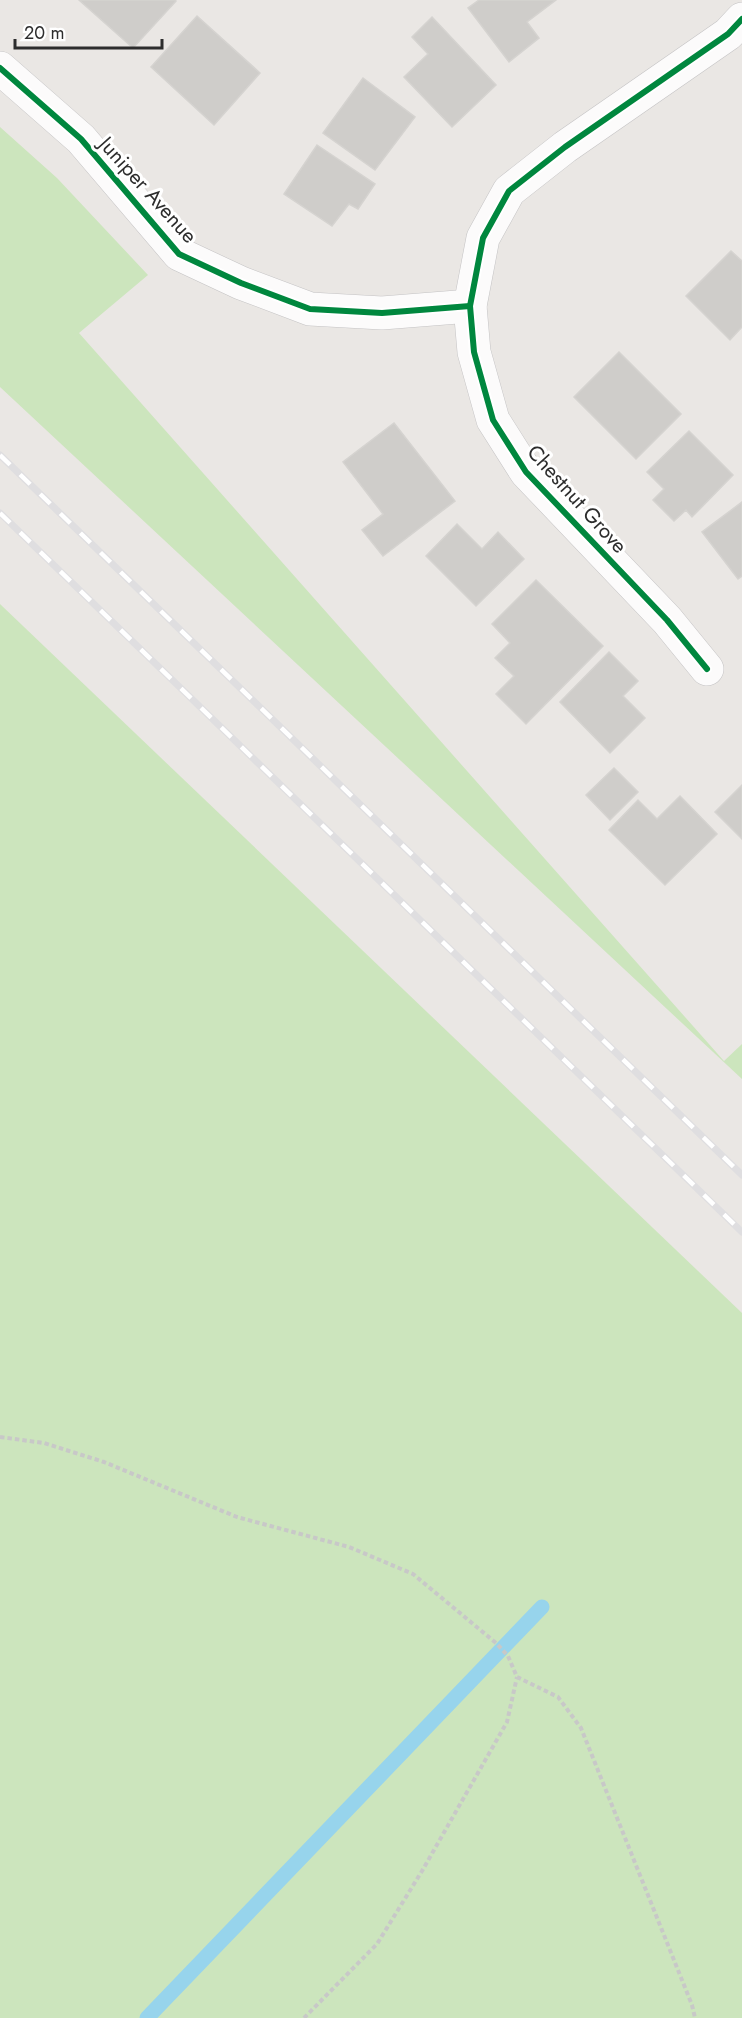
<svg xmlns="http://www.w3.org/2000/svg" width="742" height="2018" font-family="Jost,sans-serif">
	<rect width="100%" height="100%" fill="#eae7e4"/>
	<!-- green -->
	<g fill="#cce5bd">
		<path d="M0,127L57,178L148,275L79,333L724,1061L742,1044V1079L0,387Z"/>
		<path d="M0,604L742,1313V2018H0Z"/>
	</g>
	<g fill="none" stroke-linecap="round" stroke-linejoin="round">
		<!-- stream -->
		<path stroke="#97d4ec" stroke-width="15" d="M147,2018L542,1607"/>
	</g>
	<!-- building -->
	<g fill="#cfcdca" stroke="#d5d3d0" stroke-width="1.5">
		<path d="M79,0H175L176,1L133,48Z"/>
		<path d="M479,0H556L527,22L539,38L509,62L468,8Z"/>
		<path d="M197,16L260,73L214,125L151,67Z"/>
		<path d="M432,17L496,85L452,127L404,77L428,54L412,37Z"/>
		<path d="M363,78L415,117L375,170L323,133Z"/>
		<path d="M317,145L375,184L358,209L349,204L332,226L284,194Z"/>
		<path d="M731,251L742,261V327L730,340L686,296Z"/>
		<path d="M619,352L681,414L636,459L574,397Z"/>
		<path d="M394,423L455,501L383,556L362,530L383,514L343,462Z"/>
		<path d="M689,431L733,475L692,517L686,510L674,521L653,500L664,489L647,472Z"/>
		<path d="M742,502V576L738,579L702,532Z"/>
		<path d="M457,524L482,549L498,532L524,559L476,606L426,556Z"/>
		<path d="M536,580L603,646L526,724L496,694L514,676L495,658L510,643L492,624Z"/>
		<path d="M609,652L638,681L623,696L645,718L610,753L560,702Z"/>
		<path d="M614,768L638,792L610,820L586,795Z"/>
		<path d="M742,785V839L715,812Z"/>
		<path d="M680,796L717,834L665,885L609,830L638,800L657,819Z"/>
	</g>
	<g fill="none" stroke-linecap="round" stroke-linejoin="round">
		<!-- street casing -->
		<g stroke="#c4c3c4" stroke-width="34">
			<g id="street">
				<path d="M0,68L81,139L179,254L241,283L310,309L382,313L470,306"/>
				<path d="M707,669L667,620L526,472L493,420L474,352L470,306L483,238L509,191L565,147L728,34L742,19"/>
			</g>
		</g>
		<!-- path -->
		<g stroke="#c8c8c8" stroke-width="4" stroke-dasharray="4.5 3" stroke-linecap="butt">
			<path d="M0,1437L44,1443L104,1462L237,1517L349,1547L413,1574L496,1643L508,1656L517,1677L558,1697L581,1728L692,2005L695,2018"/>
			<path d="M304,2018L377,1944L422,1871L507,1722L517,1677"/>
		</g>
		<!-- street -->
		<use href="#street" stroke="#fcfbfb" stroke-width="33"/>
		<!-- rail casing -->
		<g stroke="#dfdee0" stroke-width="7">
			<g id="rail">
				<path d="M0,455L742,1175"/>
				<path d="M0,513L742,1232"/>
			</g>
		</g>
		<!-- rail -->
		<use href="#rail" stroke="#fff" stroke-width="4.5" stroke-dasharray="14" stroke-linecap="butt"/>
		<!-- cycleway casing -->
		<g stroke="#fff" stroke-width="10">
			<g id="cycleway">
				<path d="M0,68L81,139L179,254L241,283L310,309L382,313L470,306"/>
				<path d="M707,669L667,620L526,472L493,420L474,352L470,306L483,238L509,191L565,147L728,34L742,19"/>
			</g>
		</g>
		<!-- cycleway -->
		<use href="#cycleway" stroke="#00873e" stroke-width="6"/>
	</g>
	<g text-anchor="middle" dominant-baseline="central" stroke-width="6" stroke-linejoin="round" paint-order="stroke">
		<!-- street labels -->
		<g font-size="21" fill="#2d2d2d" stroke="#fff">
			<text transform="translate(148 190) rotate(48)">Juniper Avenue</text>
			<text transform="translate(577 499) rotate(48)">Chestnut Grove</text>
		</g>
	</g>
	<!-- scale -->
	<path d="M15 39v9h147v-9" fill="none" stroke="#2d2d2d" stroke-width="3"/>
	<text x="24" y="39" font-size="18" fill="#2d2d2d" stroke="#ffffff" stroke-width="4.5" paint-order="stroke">20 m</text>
</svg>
